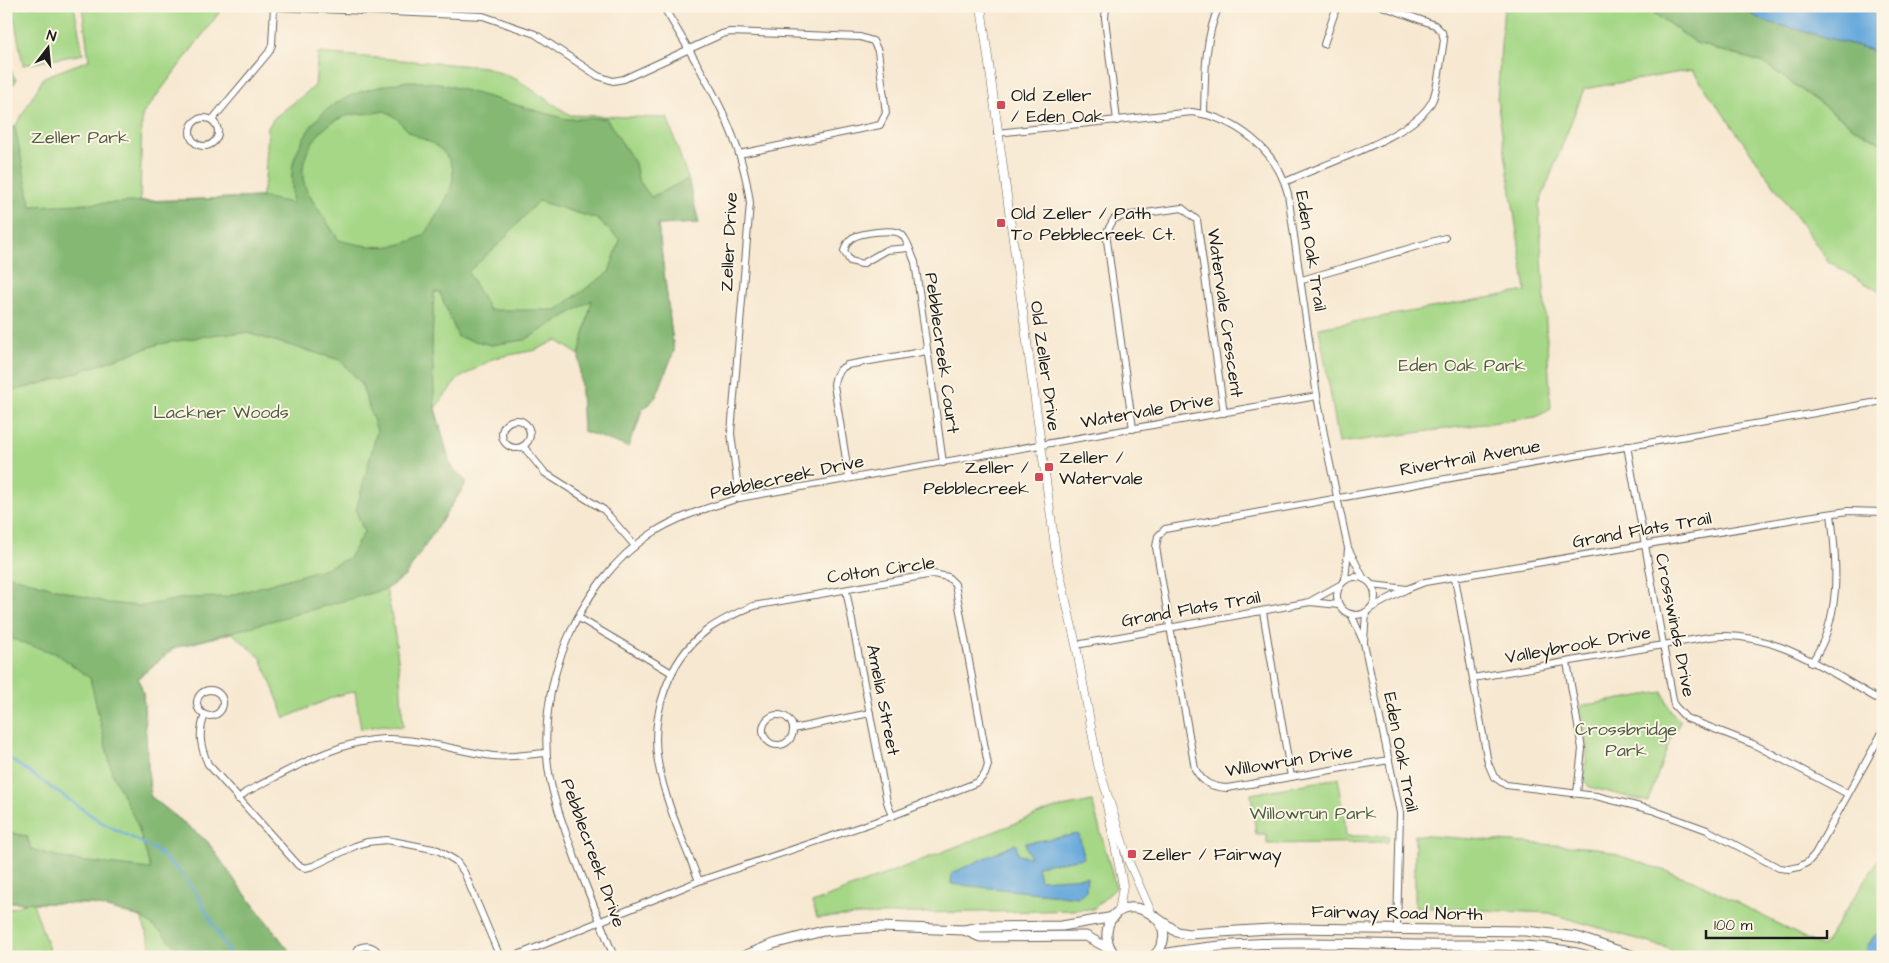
<svg xmlns="http://www.w3.org/2000/svg" width="1889" height="963" font-family="'Architects Daughter',sans-serif">
	<rect width="100%" height="100%" fill="#fcf5e5"/>
	<filter id="ink" filterUnits="userSpaceOnUse"><feTurbulence type="fractalNoise" baseFrequency=".02" numOctaves="2"/><feDisplacementMap in="SourceGraphic" scale="10" xChannelSelector="R" yChannelSelector="G"/><feConvolveMatrix kernelMatrix="1 2 1 2 8 2 1 2 1" color-interpolation-filters="sRGB"/></filter>
	<filter id="wash" filterUnits="userSpaceOnUse"><feTurbulence type="fractalNoise" baseFrequency=".0096" numOctaves="4" result="noise"/><feDisplacementMap in="SourceGraphic" scale="20" xChannelSelector="R" yChannelSelector="G"/><feGaussianBlur stdDeviation="1.12" result="paint"/><feColorMatrix in="noise" values="0 0 0 0 0 0 0 0 0 0 0 0 0 0 0 0 0 1.4 0 .05"/><feComposite in="paint" operator="in"/></filter>
	<g filter="url(#wash)">
		<rect width="100%" height="100%" fill="#f7e8d1"/>
		<!-- green -->
		<g fill="#a5d786" stroke="#607a51">
			<path d="M12,6H74L83,54L23,65Z"/>
			<path d="M82,6H219V13L142,115L140,201L261,197L265,181L268,127L274,118L315,86L318,53L485,67L516,79L570,115L665,118L667,117L688,179L699,223L658,225L674,351L656,397L642,410L635,433L596,366L556,340L536,350L494,358L458,379L435,408L451,467L467,482L405,576L386,589C397,634 401,681 403,727L383,725L361,729L355,691L336,696L285,718L261,658L232,633L174,648L138,678L143,693L150,796L207,841L238,885L294,957H155L141,917L92,904L33,903L50,953L39,957H6V910L27,903L6,902V128L15,127L44,77L89,60Z"/>
			<path d="M1504,6H1644L1696,43L1764,63L1856,129L1883,144V294L1828,261L1692,70L1584,89L1539,205L1551,409L1536,417L1339,443L1319,328L1526,291L1497,100Z"/>
			<path d="M7,69H10L16,80L15,83L6,86Z"/>
			<path d="M1663,692C1667,704 1671,714 1681,721L1671,737L1648,802L1589,787L1584,779L1587,751L1580,706Z"/>
			<path d="M1338,778L1344,811L1346,836H1389L1388,842L1267,844V834H1256L1251,794Z"/>
			<path d="M1092,801L1116,888L1093,909C1001,914 909,910 817,918L812,903L1052,809Z"/>
			<path d="M1415,835L1597,848L1696,881L1822,947L1883,853V933L1875,935L1867,947L1865,957H1679L1667,948L1549,913L1415,907Z"/>
		</g>
		<!-- forest -->
		<g fill="#84b873" stroke="#506a48" fill-rule="evenodd">
			<path d="M1644,6H1760L1746,11L1765,21L1869,49L1883,58V144L1856,129L1764,63L1696,43Z"/>
			<path d="M408,81L439,83L566,119L606,118L635,163L638,179L651,197L688,179L699,223L658,225L674,351L656,397L642,410L628,447L583,431L579,355L592,300L525,340L491,345L458,337L440,293L434,292L432,348L435,409L451,467L467,482L405,576L386,589L174,648L138,678L143,693L150,796L207,841L238,885L294,957H186L161,932L141,917L92,904L6,902V832L27,836L31,849L70,860L151,869L137,824L112,773L90,678L57,654L6,637V575L108,603L142,606L185,598L225,597L326,568L349,558L364,532L356,511L377,431L361,383L340,360L247,333L218,334L159,344L58,379L6,393V128L15,127L31,206L261,197L292,203C293,190 290,173 294,160C315,101 352,91 408,81ZM384,111C401,118 399,124 410,132C424,141 439,143 448,158C462,179 444,203 433,221C430,226 427,234 422,236C393,251 369,248 339,240C329,224 316,208 307,191C293,163 316,127 343,117C357,112 370,115 384,111ZM538,201L597,219L620,240L609,272L556,310H489L468,272L500,243Z"/>
		</g>
		<!-- water -->
		<g fill="#68a9dc" stroke="#42627c">
			<path d="M1760,6H1883V58L1869,49L1765,21L1745,11Z"/>
			<path d="M1079,834L1084,858L1037,866L1040,880L1087,877L1086,890L1079,897L951,884L952,873L1016,844L1018,855L1030,857L1025,843Z"/>
			<path d="M1883,933V957H1865L1867,947L1875,935Z"/>
		</g>
		<g fill="none" stroke-linecap="round" stroke-linejoin="round">
			<!-- stream -->
			<g stroke="#68a9dc" stroke-width="2.5">
				<path d="M1733,6L1745,11"/>
				<path d="M6,756L101,822L154,849L178,870L195,891L231,957"/>
			</g>
		</g>
	</g>
	<g filter="url(#ink)">
		<g fill="none" stroke-linecap="round" stroke-linejoin="round">
			<!-- minor casing -->
			<g stroke="#69635b" stroke-width="8">
				<g id="minor">
					<path d="M663,6C700,69 741,129 750,203L731,433L739,498"/>
					<path d="M1106,6L1105,18L1117,121"/>
					<path d="M274,7L483,16L535,34L598,76L613,81L624,79L722,34L730,32L860,37L873,41L878,51L886,113L880,125L739,154"/>
					<path d="M1324,44L1337,6"/>
					<path d="M1204,114C1205,78 1204,39 1219,6"/>
					<circle cx="204" cy="132" r="14"/>
					<path d="M212,120L269,52L272,45L274,6"/>
					<path d="M997,133L1192,112C1236,118 1277,150 1288,194L1317,396L1327,450L1348,548L1364,579"/>
					<path d="M1285,182C1320,165 1418,136 1433,99C1439,83 1441,57 1444,40L1442,32L1435,25L1382,6"/>
					<path d="M909,248L886,250L862,264L850,261L844,251C846,245 847,242 852,238C860,233 894,228 901,234C908,239 911,254 915,262L943,463"/>
					<path d="M1302,280L1445,238"/>
					<circle cx="516" cy="434" r="14"/>
					<path d="M1133,429L1106,233L1114,219L1124,216L1182,208L1197,220L1224,413"/>
					<path d="M523,446L545,473L604,510L635,546"/>
					<path d="M1627,446L1674,705L1686,718L1753,744L1848,794"/>
					<path d="M849,478L834,385C835,375 838,370 847,365L927,351"/>
					<circle cx="1356" cy="596" r="19"/>
					<path d="M1455,578L1488,763L1494,777L1506,785L1596,796L1652,810L1707,830L1779,868L1789,869L1799,867L1808,862L1815,854L1883,731"/>
					<path d="M1345,580L1348,549"/>
					<path d="M1372,585L1407,589"/>
					<path d="M846,590L887,802L892,816"/>
					<path d="M1311,601L1340,585"/>
					<path d="M1371,608L1407,589L1425,582L1807,517L1848,511L1883,512"/>
					<path d="M1263,612L1291,777"/>
					<path d="M1351,614L1364,643L1400,813L1397,928"/>
					<path d="M579,618L672,673"/>
					<path d="M1364,641L1366,612"/>
					<path d="M1076,645L1310,602L1339,605"/>
					<path d="M1567,662L1582,749L1577,793"/>
					<path d="M1811,663C1842,620 1837,563 1831,514"/>
					<path d="M1473,678L1709,637C1774,629 1829,672 1883,702"/>
					<circle cx="210" cy="703" r="13"/>
					<path d="M205,715C198,733 200,746 208,764L298,865L305,868L313,866L355,846L367,842L387,840L438,850L456,861L464,872L500,957"/>
					<circle cx="778" cy="730" r="15"/>
					<path d="M793,729L870,713"/>
					<path d="M1389,760L1227,788C1211,787 1203,783 1195,769L1156,547L1158,536L1165,529L1883,401"/>
					<path d="M238,799L246,792C289,771 335,741 384,739C420,738 457,751 493,756C510,758 530,754 546,753"/>
					<path d="M353,957L359,948C368,944 377,947 380,957"/>
					<path d="M513,957L699,881L892,816L978,782L985,774L988,765L955,584L948,577L933,574L753,606C737,613 720,620 706,631C668,660 650,716 658,762C665,802 684,843 699,881"/>
					<path d="M614,957C601,924 588,891 575,858C566,832 555,806 550,779C533,691 576,584 651,534C678,516 708,508 739,498L1317,396"/>
				</g>
			</g>
			<!-- tertiary casing -->
			<g stroke="#69635b" stroke-width="9">
				<g id="tertiary">
					<path d="M981,6L1057,561L1076,645L1098,765L1128,860L1151,912"/>
					<path d="M1106,801L1123,885L1119,912"/>
				</g>
			</g>
			<!-- secondary casing -->
			<g stroke="#69635b" stroke-width="11">
				<g id="secondary">
					<path d="M1157,918L1177,932L1188,934L1288,928L1526,931L1577,937L1637,957"/>
					<path d="M964,930L980,937L1086,936L1111,950"/>
					<path d="M1154,956C1241,937 1334,944 1422,945C1478,946 1538,941 1592,957"/>
					<path d="M742,957L773,944L823,931L880,927L964,930L981,927L1062,926L1114,917"/>
					<path d="M1117,957C1110,950 1106,942 1107,932C1112,883 1192,918 1153,957"/>
				</g>
			</g>
			<!-- minor -->
			<use href="#minor" stroke="#fff" stroke-width="6"/>
			<!-- tertiary -->
			<use href="#tertiary" stroke="#fff" stroke-width="8"/>
			<!-- secondary -->
			<use href="#secondary" stroke="#fff" stroke-width="9"/>
		</g>
	</g>
	<!-- markers -->
	<g fill="#d1495b" stroke="#fcf5e5" stroke-width="2">
		<rect x="996" y="100" width="10" height="10" rx="2.5"/>
		<rect x="996" y="218" width="10" height="10" rx="2.5"/>
		<rect x="1044" y="462" width="10" height="10" rx="2.5"/>
		<rect x="1034" y="472" width="10" height="10" rx="2.5"/>
		<rect x="1127" y="849" width="10" height="10" rx="2.5"/>
	</g>
	<g text-anchor="middle" dominant-baseline="central" stroke-width="4" stroke-linejoin="round" paint-order="stroke">
		<!-- poi labels -->
		<g font-size="18" fill="#1c1c1c" stroke="#fcf5e5" text-anchor="start">
			<text x="1011" y="95">Old Zeller<tspan x="1011" dy="21">/ Eden Oak</tspan></text>
			<text x="1011" y="213">Old Zeller / Path<tspan x="1011" dy="21">To Pebblecreek Ct.</tspan></text>
			<text x="1059" y="457">Zeller /<tspan x="1059" dy="21">Watervale</tspan></text>
			<text x="1029" y="467" text-anchor="end">Zeller /<tspan x="1029" dy="21">Pebblecreek</tspan></text>
			<text x="1142" y="854">Zeller / Fairway</text>
		</g>
		<!-- park labels -->
		<g font-size="18" fill="#4c5d41" stroke="#fcf5e5">
			<text x="80" y="137">Zeller Park</text>
			<text x="1462" y="365">Eden Oak Park</text>
			<text x="221" y="412">Lackner Woods</text>
			<text x="1626" y="729">Crossbridge<tspan x="1626" dy="21">Park</tspan></text>
			<text x="1313" y="813">Willowrun Park</text>
		</g>
		<!-- street labels -->
		<g font-size="18" fill="#1c1c1c" stroke="#fcf5e5">
			<text transform="translate(729 242) rotate(-87)">Zeller Drive</text>
			<text transform="translate(1311 251) rotate(81)">Eden Oak Trail</text>
			<text transform="translate(1225 313) rotate(82)">Watervale Crescent</text>
			<text transform="translate(942 353) rotate(82)">Pebblecreek Court</text>
			<text transform="translate(1045 366) rotate(82)">Old Zeller Drive</text>
			<text transform="translate(1147 411) rotate(-10)">Watervale Drive</text>
			<text transform="translate(1470 458) rotate(-10)">Rivertrail Avenue</text>
			<text transform="translate(787 477) rotate(-12)">Pebblecreek Drive</text>
			<text transform="translate(1642 530) rotate(-10)">Grand Flats Trail</text>
			<text transform="translate(881 570) rotate(-8)">Colton Circle</text>
			<text transform="translate(1191 609) rotate(-10)">Grand Flats Trail</text>
			<text transform="translate(1675 625) rotate(79)">Crosswinds Drive</text>
			<text transform="translate(1578 645) rotate(-10)">Valleybrook Drive</text>
			<text transform="translate(883 700) rotate(79)">Amelia Street</text>
			<text transform="translate(1401 752) rotate(79)">Eden Oak Trail</text>
			<text transform="translate(1289 761) rotate(-9)">Willowrun Drive</text>
			<text transform="translate(593 853) rotate(70)">Pebblecreek Drive</text>
			<text transform="translate(1397 913) rotate(1)">Fairway Road North</text>
		</g>
	</g>
	<!-- margin -->
	<rect width="1889" height="963" fill="none" stroke="#fcf5e5" stroke-width="25"/>
	<!-- north arrow -->
	<g transform="translate(48 48) rotate(16)" stroke="#fcf5e5" stroke-width="4" paint-order="stroke">
	<path d="M0-4L9 19L0 12L-9 19Z" fill="#1c1c1c"/>
	<text y="-8" font-size="14" font-weight="bold" text-anchor="middle" fill="#1c1c1c">N</text>
	</g>
	<!-- scale -->
	<path d="M1706 930v8h121v-8" fill="none" stroke="#1c1c1c" stroke-width="2.5"/>
	<text x="1714" y="930" font-size="15" fill="#1c1c1c" stroke="#fcf5e5" stroke-width="4" paint-order="stroke">100 m</text>
</svg>
